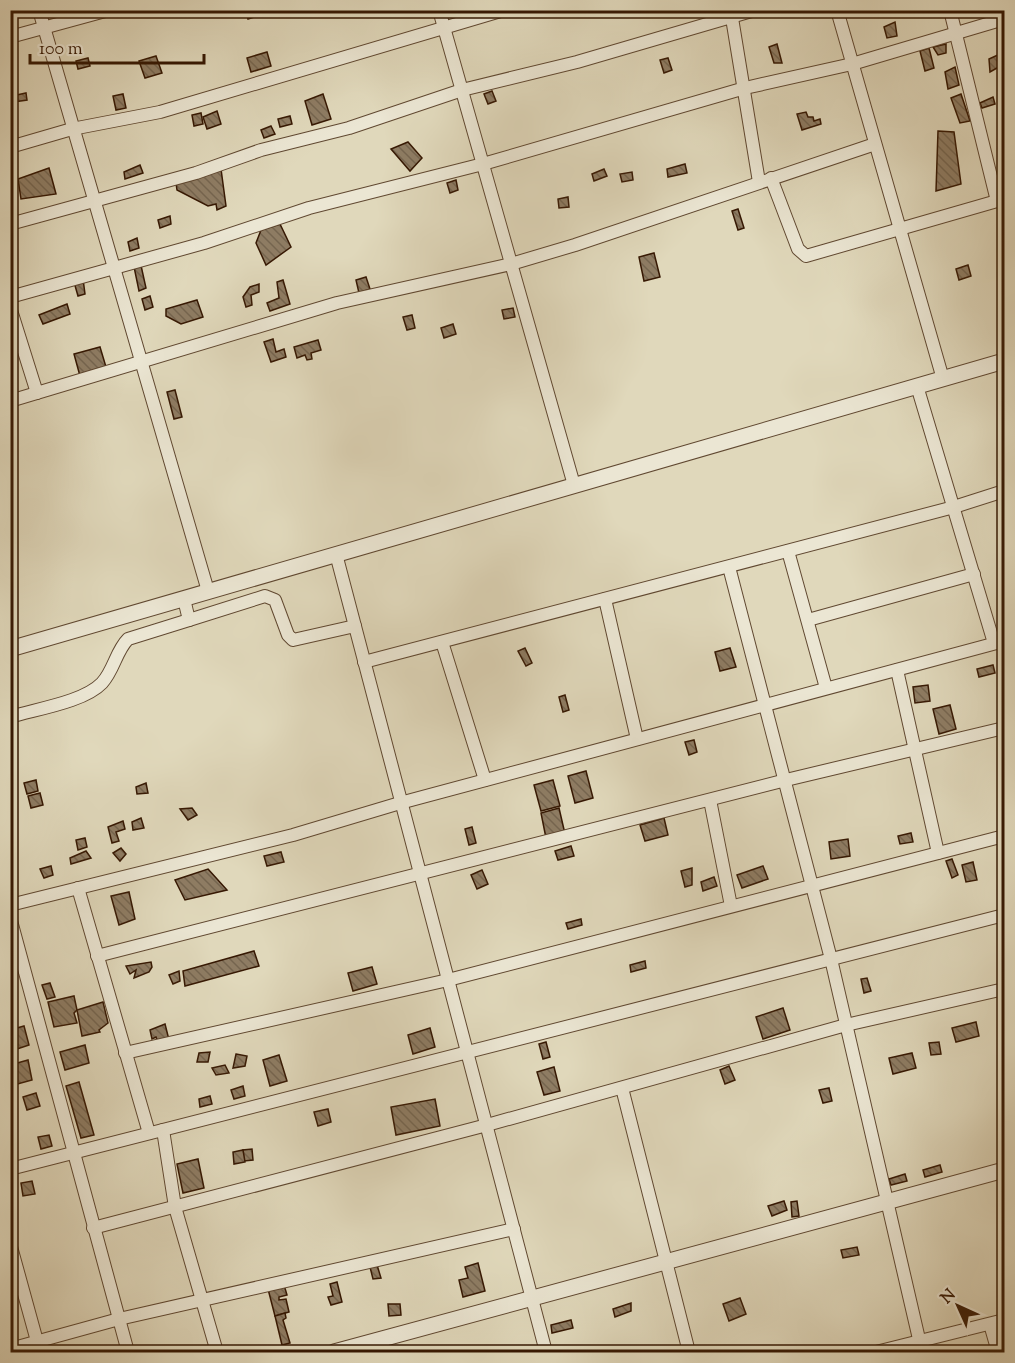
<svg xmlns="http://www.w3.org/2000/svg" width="1015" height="1363" font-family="'Sorts Mill Goudy',serif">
	<defs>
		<pattern id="building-back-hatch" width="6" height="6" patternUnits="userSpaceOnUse" patternTransform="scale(1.5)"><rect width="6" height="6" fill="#8e7c63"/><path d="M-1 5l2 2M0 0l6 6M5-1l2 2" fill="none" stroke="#75654f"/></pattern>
	</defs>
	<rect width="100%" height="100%" fill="#e0d8bb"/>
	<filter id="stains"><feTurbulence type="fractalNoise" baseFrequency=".00333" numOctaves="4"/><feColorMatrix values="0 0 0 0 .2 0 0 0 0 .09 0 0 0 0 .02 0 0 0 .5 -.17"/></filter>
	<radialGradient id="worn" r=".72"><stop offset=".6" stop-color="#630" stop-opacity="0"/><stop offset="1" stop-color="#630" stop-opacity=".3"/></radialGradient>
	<!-- building -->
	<g fill="url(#building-back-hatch)" stroke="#361803" stroke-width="1.5">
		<path d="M262,10L264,14L248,19L246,12Z"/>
		<path d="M895,22L897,36L887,38L884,27Z"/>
		<path d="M777,44L782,63H774L769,47Z"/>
		<path d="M946,44V53L938,55L933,47Z"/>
		<path d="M929,48L934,68L925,71L920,51Z"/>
		<path d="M267,52L271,66L251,72L247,58Z"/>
		<path d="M1002,53L1004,64L990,72L989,59Z"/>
		<path d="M156,56L162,73L145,78L139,61Z"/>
		<path d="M88,58L90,66L78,69L76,61Z"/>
		<path d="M668,58L672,70L664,73L660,60Z"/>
		<path d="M955,67L959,85L948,89L945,72Z"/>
		<path d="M492,91L496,101L488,104L484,94Z"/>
		<path d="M26,93L27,100L14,102L12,96Z"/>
		<path d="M123,94L126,108L116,110L113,96Z"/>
		<path d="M323,94L331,119L312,125L305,101Z"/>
		<path d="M961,94L970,121L960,123L951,98Z"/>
		<path d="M993,97L995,104L982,108L980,103Z"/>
		<path d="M217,111L221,124L207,129L203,117Z"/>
		<path d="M806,112L808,117H813L814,121L820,119L821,124L802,130L797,114Z"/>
		<path d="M201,113L203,124L194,126L192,115Z"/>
		<path d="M290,116L292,124L280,127L278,119Z"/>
		<path d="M271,126L275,134L264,138L261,130Z"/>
		<path d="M938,131L954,132L961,184L936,191Z"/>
		<path d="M408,142L422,158L410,171L391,149Z"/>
		<path d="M685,164L687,173L668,177L667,169Z"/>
		<path d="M140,165L143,173L125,179L124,172Z"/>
		<path d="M49,168L56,194L21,199L18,179Z"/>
		<path d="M221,169L226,206L217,210L216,204L208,206L177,190L176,183Z"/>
		<path d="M604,169L607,176L594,181L592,174Z"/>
		<path d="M632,172L633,180L622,182L620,174Z"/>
		<path d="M456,180L458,190L450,193L447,183Z"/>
		<path d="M568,197L569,207L559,208L558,199Z"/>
		<path d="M738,209L744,228L738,230L732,211Z"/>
		<path d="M170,216L171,224L160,228L158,220Z"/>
		<path d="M280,224L291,247L266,265L256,243L261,230Z"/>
		<path d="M137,238L139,248L130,251L128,242Z"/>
		<path d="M654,253L660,277L644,281L639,257Z"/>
		<path d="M140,261L146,288L139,291L133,262Z"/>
		<path d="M968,265L971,276L959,280L956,269Z"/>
		<path d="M366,277L370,289L359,293L356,280Z"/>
		<path d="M83,279L85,294L78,296L74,282Z"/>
		<path d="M283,280L290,304L270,311L267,303L279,298L277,282Z"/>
		<path d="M259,284V292L251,295L252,305L246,307L243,297L250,287Z"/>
		<path d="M150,296L153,307L145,310L142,299Z"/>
		<path d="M197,300L203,317L181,324L166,316V309Z"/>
		<path d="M67,304L70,314L43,324L39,315Z"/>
		<path d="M513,308L515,317L504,319L502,310Z"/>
		<path d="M412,315L415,328L407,330L403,317Z"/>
		<path d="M453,324L456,334L444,338L441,328Z"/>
		<path d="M273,339L276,352L284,349L286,357L271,362L264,342Z"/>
		<path d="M318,340L321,350L311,353L312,359L307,360L305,355L297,358L294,347Z"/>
		<path d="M100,347L106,367L80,376L74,354Z"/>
		<path d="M175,390L182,417L174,419L167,392Z"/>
		<path d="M525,648L532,663L526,666L518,651Z"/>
		<path d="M730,648L736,667L720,671L715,652Z"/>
		<path d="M993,665L995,673L979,677L977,669Z"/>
		<path d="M928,685L930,701L915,703L913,687Z"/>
		<path d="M565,695L569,710L563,712L559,697Z"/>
		<path d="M950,705L956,729L939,734L933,709Z"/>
		<path d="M694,740L697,752L689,755L685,742Z"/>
		<path d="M586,771L593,798L575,803L568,776Z"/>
		<path d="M36,780L38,791L27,794L24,783Z"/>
		<path d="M553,780L560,806L541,811L534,785Z"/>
		<path d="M146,783L148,793L137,794L136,787Z"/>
		<path d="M40,793L43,805L31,808L28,796Z"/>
		<path d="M192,808L197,815L188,820L180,809Z"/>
		<path d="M559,808L565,834L546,838L541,813Z"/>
		<path d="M141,818L144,828L133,830L132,822Z"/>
		<path d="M664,818L668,835L645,841L640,825Z"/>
		<path d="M123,821L125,829L116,832L119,841L112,843L108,827Z"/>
		<path d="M472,827L476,843L469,845L465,829Z"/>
		<path d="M911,833L913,842L900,844L898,836Z"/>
		<path d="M85,838L87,847L78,850L76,840Z"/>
		<path d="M848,839L850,856L831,859L829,842Z"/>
		<path d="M571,846L574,856L558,860L555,851Z"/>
		<path d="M121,848L126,854L120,861L113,853Z"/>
		<path d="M86,851L91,858L71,864L70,858Z"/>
		<path d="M281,852L284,862L267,866L264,856Z"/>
		<path d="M952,859L958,875L952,878L946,861Z"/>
		<path d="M973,862L977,880L966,882L962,865Z"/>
		<path d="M51,866L53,875L44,878L40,869Z"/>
		<path d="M763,866L768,879L742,888L737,875Z"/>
		<path d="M692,868V885L685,887L681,871Z"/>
		<path d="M208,869L227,890L185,900L175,880Z"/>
		<path d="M482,870L488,884L477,889L471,875Z"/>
		<path d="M714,877L717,886L703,891L701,882Z"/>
		<path d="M129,892L135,919L119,925L111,896Z"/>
		<path d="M581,919L582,925L568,929L566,923Z"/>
		<path d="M254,951L259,966L185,986L183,971Z"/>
		<path d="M645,961L646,968L631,972L630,965Z"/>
		<path d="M151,962L152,967L149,972L134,978L136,970L130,974L126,966Z"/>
		<path d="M372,967L377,984L353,991L348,973Z"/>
		<path d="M179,971L180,981L173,984L169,975Z"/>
		<path d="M867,978L871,991L864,993L861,979Z"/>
		<path d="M50,983L55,997L47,999L42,985Z"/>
		<path d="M74,996L77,1010L74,1013L77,1023L54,1027L48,1002Z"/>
		<path d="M103,1002L108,1023L99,1030L100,1032L82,1036L77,1010Z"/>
		<path d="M783,1008L790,1030L763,1039L756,1017Z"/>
		<path d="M976,1022L979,1036L956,1042L952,1028Z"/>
		<path d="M165,1024L169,1040L158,1042L156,1037L152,1039L150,1030Z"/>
		<path d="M24,1026L29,1045L14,1050L10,1030Z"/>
		<path d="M430,1028L435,1047L413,1054L408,1035Z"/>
		<path d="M546,1042L550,1057L543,1059L539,1044Z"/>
		<path d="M939,1042L941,1054L931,1055L929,1043Z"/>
		<path d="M85,1045L89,1063L65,1070L60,1052Z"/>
		<path d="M210,1052L208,1062H197L199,1053Z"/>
		<path d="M912,1053L916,1068L893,1074L889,1058Z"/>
		<path d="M236,1054L247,1056L245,1066L233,1068Z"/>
		<path d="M279,1055L287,1081L270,1086L263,1060Z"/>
		<path d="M28,1060L32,1080L10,1086V1065Z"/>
		<path d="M225,1065L229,1073L216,1075L212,1068Z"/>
		<path d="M729,1066L735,1080L725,1084L720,1070Z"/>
		<path d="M554,1067L560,1091L544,1095L537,1072Z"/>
		<path d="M79,1082L94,1135L81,1138L66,1086Z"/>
		<path d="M243,1086L245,1096L234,1099L231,1090Z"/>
		<path d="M829,1088L832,1101L823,1103L819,1090Z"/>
		<path d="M36,1093L40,1106L27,1110L23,1097Z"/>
		<path d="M210,1096L212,1104L200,1107L199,1099Z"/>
		<path d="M435,1099L440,1126L396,1135L391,1107Z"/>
		<path d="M328,1109L331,1122L318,1126L314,1112Z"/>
		<path d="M49,1135L52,1146L41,1149L38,1137Z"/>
		<path d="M252,1149L253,1160L244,1161L243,1150Z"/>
		<path d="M243,1150L245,1162L234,1164L233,1152Z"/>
		<path d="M198,1159L204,1188L183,1193L177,1164Z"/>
		<path d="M940,1165L942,1172L925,1177L923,1170Z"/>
		<path d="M905,1174L907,1181L891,1185L889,1179Z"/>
		<path d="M32,1181L35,1194L23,1196L21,1183Z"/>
		<path d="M784,1201L787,1210L772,1216L768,1206Z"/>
		<path d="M797,1201L799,1216L792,1217L791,1202Z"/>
		<path d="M857,1247L859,1255L843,1258L841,1250Z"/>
		<path d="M478,1263L485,1291L463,1297L459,1280L468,1278L465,1267Z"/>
		<path d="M377,1265L381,1278L373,1279L370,1267Z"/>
		<path d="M337,1282L342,1302L331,1305L328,1297L333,1296L330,1284Z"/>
		<path d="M284,1285L287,1295L279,1297V1300L286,1299L289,1312L275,1316L268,1289Z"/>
		<path d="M740,1298L746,1314L729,1321L723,1304Z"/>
		<path d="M631,1303V1311L615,1317L613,1309Z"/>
		<path d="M388,1304H400L401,1315L389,1316Z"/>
		<path d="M285,1313L286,1318L283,1320L290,1343L282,1345L275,1316Z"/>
		<path d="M571,1320L573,1328L552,1333L551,1325Z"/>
	</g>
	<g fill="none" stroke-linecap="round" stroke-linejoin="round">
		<!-- minor casing -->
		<g stroke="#604831" stroke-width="14">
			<g id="minor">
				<path d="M39,10L208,591"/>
				<path d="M439,10L574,485"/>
				<path d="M837,10L943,379"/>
				<path d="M950,10L997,201"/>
				<path d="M731,12L759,182"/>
				<path d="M10,37L109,10"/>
				<path d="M10,147L72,129L160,112L504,10"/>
				<path d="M771,178L798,249L806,256L1004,199"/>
				<path d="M10,224L196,173L261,150L349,128L462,90L577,62L755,10"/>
				<path d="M10,297L204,243L309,208L483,164L745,88L852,64L1004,19"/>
				<path d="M10,307L37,393"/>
				<path d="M917,386L994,643"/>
				<path d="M10,401L337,303L511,264L575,245L875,144"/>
				<path d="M788,551L826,688"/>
				<path d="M336,554L546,1352"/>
				<path d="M729,567L831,959L922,1352"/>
				<path d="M605,599L637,739"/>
				<path d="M189,620L265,596L275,600L288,635L293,640L355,626"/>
				<path d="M808,620L974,574"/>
				<path d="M442,642L485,780"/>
				<path d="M364,662L954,507L1004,491"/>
				<path d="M897,670L938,853"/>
				<path d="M10,717C36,709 84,702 102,683C114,670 116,651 128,639L189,620L184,599"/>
				<path d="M710,800L731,906"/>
				<path d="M78,888L149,1133"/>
				<path d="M10,905L293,835L400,803L1004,641"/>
				<path d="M10,917L128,1352"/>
				<path d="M97,956L786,780L1004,728"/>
				<path d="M125,1053L448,980L1004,836"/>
				<path d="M622,1088L689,1352"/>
				<path d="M163,1130L175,1207L217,1352"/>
				<path d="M10,1169L1004,915"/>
				<path d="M93,1228L487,1125L846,1025L1004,989"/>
				<path d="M10,1243L40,1352"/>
				<path d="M990,1324L998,1352"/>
				<path d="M10,1349L119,1319L514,1229"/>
				<path d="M876,1352L1004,1320"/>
			</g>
		</g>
		<!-- tertiary casing -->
		<g stroke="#604831" stroke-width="17">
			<g id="tertiary">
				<path d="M10,649L1004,361"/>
				<path d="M334,1352L1004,1170"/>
			</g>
		</g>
		<!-- minor -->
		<use href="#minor" stroke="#ebe6d3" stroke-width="12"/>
		<!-- tertiary -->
		<use href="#tertiary" stroke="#ebe6d3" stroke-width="15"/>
	</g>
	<!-- margin -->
	<rect width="1015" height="1363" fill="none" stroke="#e0d8bb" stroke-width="36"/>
	<rect x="12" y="12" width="991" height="1339" fill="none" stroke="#361803" stroke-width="3"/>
	<rect x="18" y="18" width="979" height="1327" fill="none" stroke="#361803" stroke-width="1.5"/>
	<!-- north arrow -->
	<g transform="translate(958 1306) rotate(315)" stroke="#ebe6d3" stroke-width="4.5" paint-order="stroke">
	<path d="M0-4.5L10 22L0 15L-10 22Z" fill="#361803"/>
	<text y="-9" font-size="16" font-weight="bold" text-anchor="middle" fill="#361803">N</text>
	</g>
	<!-- scale -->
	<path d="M30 54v9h174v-9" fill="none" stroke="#361803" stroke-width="3"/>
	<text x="39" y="54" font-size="18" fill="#361803" stroke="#ebe6d3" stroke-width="4.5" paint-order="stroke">100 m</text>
	<rect width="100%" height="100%" filter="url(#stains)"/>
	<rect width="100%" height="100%" fill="url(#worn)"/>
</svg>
